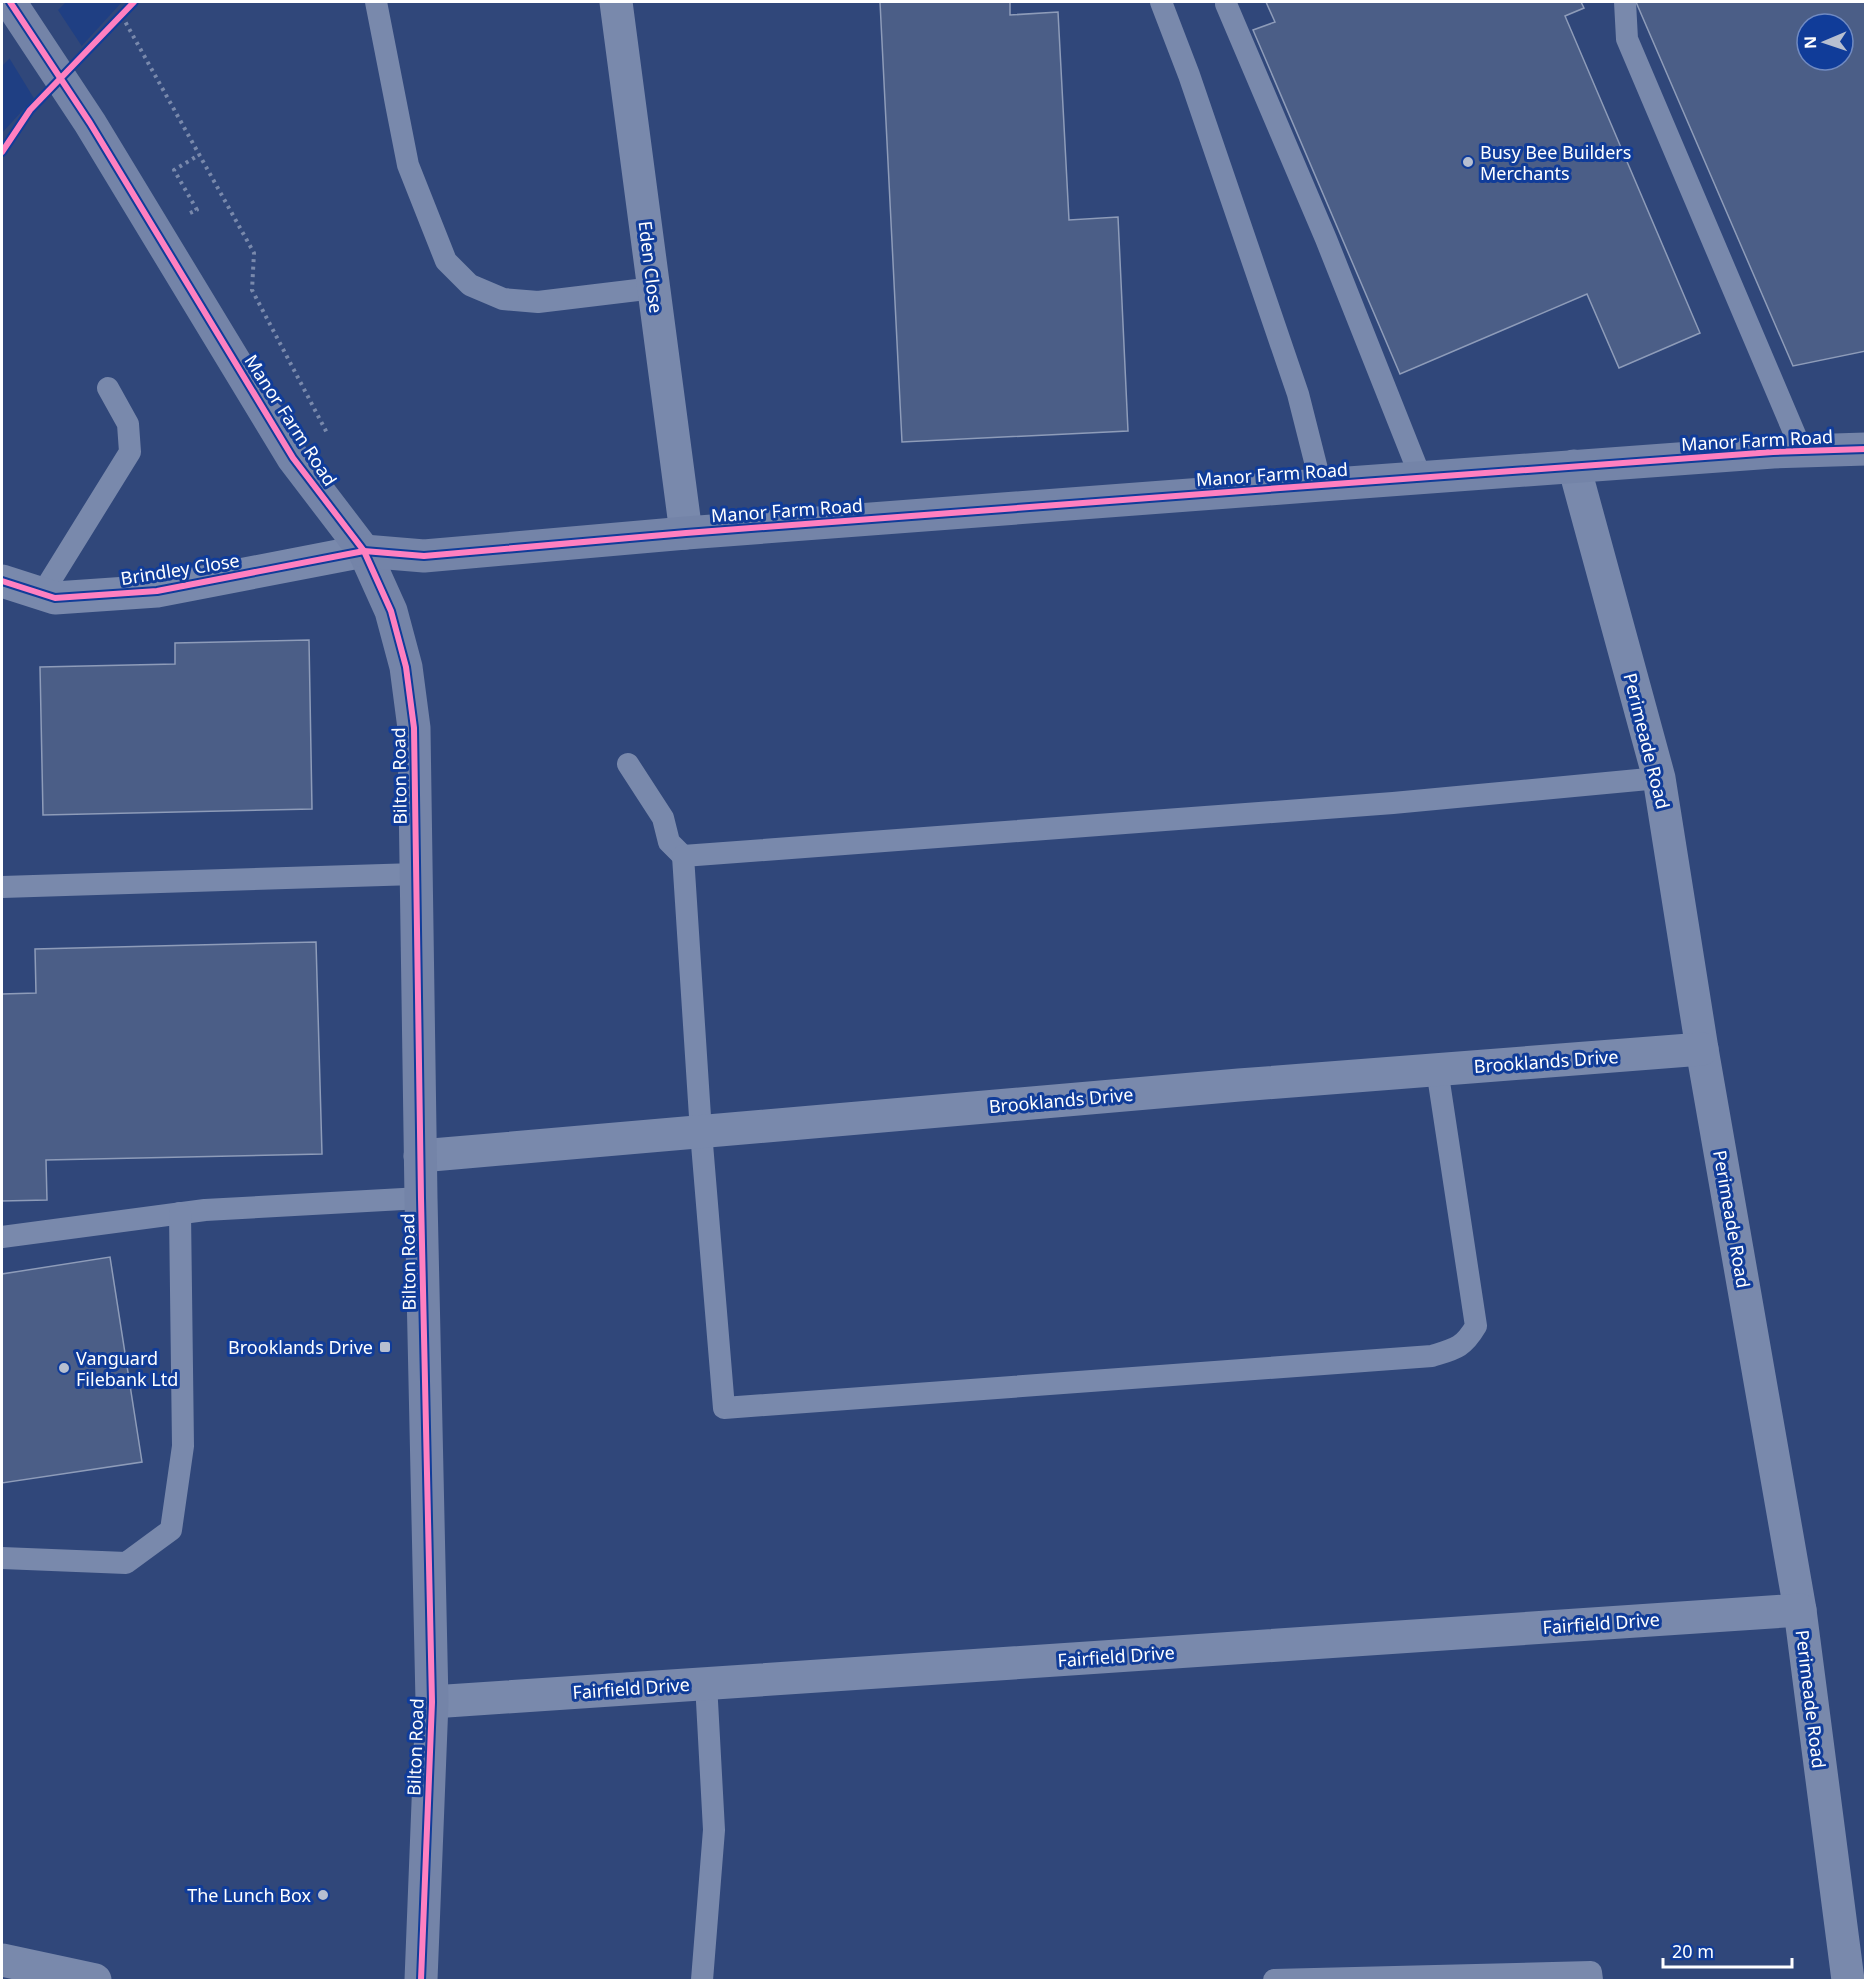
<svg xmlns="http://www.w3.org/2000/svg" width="1867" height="1982" font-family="'Noto Sans',sans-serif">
	<rect width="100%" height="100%" fill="#30477a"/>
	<!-- water -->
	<path fill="#1f3f83" d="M66,2H122L2,133V66Z"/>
	<!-- pier -->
	<path fill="#30477a" d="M56,7L83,48L35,100L8,56Z"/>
	<!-- building -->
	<g fill="#4b5e87" stroke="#8e9cb9" stroke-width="1.5" fill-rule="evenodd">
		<path d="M880,2H1010V15L1058,12L1069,220L1118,217L1128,431L902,442Z"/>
		<path d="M1266,2H1581L1584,8L1565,16L1700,333L1619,368L1587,294L1400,374L1253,30L1275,22Z"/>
		<path d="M1636,2H1866V351L1793,366ZM1807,24H1843V60H1807Z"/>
		<path d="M309,640L312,809L43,815L40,667L175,664V643Z"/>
		<path d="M316,942L322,1154L46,1160L47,1200L2,1201V994L36,993L35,949Z"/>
		<path d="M110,1257L142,1462L2,1483V1274Z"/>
	</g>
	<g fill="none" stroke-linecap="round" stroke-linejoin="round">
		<!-- path -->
		<g stroke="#7989ac" stroke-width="4" stroke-dasharray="3 4.5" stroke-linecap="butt">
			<path d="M122,16L254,253L252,290L327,433"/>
			<path d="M190,213L197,210L174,170L199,155"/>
		</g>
		<!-- lane -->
		<g stroke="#7989ac" stroke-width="22">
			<path d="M376,2L408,165L446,261L470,285L503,299L538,302L654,288"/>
			<path d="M1161,2L1189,75L1298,394L1321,485"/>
			<path d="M1625,2L1627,39L1802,451"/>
			<path d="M1226,4L1326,239L1421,478"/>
			<path d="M42,594L130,452L128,424L108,388"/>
			<path d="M628,764L663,818L669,842L683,856"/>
			<path d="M2,887L416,874"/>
			<path d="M1437,1069L1476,1326C1463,1348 1455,1349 1432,1356L724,1408L701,1132L683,856L1393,803L1659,778"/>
			<path d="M2,1237L205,1210L421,1198"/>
			<path d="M2,1558L126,1563L171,1530L183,1446L180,1213"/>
			<path d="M702,1980L714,1830L706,1683"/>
			<path d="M1274,1980L1591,1972L1592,1980"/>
		</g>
		<!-- street -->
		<g stroke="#7989ac" stroke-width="33">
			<path d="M616,2L686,533"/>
			<path d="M1574,466L1659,778L1702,1049L1800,1610L1848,1980"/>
			<path d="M2,581L55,598L157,591L364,551"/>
			<path d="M420,1156L1239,1085L1702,1049"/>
			<path d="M432,1702L1800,1610"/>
			<path d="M2,1960L95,1980"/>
		</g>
		<!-- secondary -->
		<g stroke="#7484a8" stroke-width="33">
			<path d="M10,2L90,123L293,458L364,551L391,611L406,667L414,728L421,1198L432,1702L421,1980"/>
			<path d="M364,551L424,556L686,533L1321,485L1773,452L1866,449"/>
		</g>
		<!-- cycleway casing -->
		<g stroke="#103c99" stroke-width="10">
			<g id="cycleway">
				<path d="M10,2L90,123L293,458L364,551L391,611L406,667L414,728L421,1198L432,1702L421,1980"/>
				<path d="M2,152L30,110L134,2"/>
				<path d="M2,581L55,598L157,591L364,551L424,556L686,533L1321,485L1773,452L1866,449"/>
			</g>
		</g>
		<!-- cycleway -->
		<use href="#cycleway" stroke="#ff80c0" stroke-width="6"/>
	</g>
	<!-- markers -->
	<g fill="#b7bfd0" stroke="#103c99" stroke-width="2">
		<circle cx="1468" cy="162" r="6"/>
		<rect x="379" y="1341" width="12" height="12" rx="3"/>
		<circle cx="64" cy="1368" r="6"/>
		<circle cx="323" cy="1895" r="6"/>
	</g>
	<g text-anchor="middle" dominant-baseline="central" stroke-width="6" stroke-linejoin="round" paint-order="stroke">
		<!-- poi labels -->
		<g font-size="18" fill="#fff" stroke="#103c99" text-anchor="start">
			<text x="1480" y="152">Busy Bee Builders<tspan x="1480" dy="21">Merchants</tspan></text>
			<text x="373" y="1347" text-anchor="end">Brooklands Drive</text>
			<text x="76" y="1358">Vanguard<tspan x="76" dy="21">Filebank Ltd</tspan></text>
			<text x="311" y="1895" text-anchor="end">The Lunch Box</text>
		</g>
		<!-- street labels -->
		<g font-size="18" fill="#fff" stroke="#103c99">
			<text transform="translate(651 267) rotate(83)">Eden Close</text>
			<text transform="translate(291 420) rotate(57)">Manor Farm Road</text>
			<text transform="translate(1757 440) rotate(-3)">Manor Farm Road</text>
			<text transform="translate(1272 474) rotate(-4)">Manor Farm Road</text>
			<text transform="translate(787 510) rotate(-4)">Manor Farm Road</text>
			<text transform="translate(180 569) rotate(-9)">Brindley Close</text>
			<text transform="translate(1647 741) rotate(76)">Perimeade Road</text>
			<text transform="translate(399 776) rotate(-91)">Bilton Road</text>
			<text transform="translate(1546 1061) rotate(-4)">Brooklands Drive</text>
			<text transform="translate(1061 1100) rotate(-5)">Brooklands Drive</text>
			<text transform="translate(1732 1219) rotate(80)">Perimeade Road</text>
			<text transform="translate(408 1262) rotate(-91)">Bilton Road</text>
			<text transform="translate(1601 1623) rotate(-4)">Fairfield Drive</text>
			<text transform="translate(1116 1656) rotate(-4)">Fairfield Drive</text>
			<text transform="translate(631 1688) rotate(-4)">Fairfield Drive</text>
			<text transform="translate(1811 1699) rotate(83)">Perimeade Road</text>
			<text transform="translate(415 1747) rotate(-88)">Bilton Road</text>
		</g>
	</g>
	<!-- border -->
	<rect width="1867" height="1982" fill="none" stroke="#ffffff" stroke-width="6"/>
	<!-- north arrow -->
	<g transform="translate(1825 42) rotate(268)"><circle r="28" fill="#103c99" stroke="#708ac2" stroke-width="1.5"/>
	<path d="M0-4.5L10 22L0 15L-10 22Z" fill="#b7bfd0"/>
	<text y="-9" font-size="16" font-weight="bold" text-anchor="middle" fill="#ffffff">N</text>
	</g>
	<!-- scale -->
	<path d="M1663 1958v9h129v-9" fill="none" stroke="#ffffff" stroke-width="3"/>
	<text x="1672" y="1958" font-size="18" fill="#ffffff" stroke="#103c99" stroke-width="4.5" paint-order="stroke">20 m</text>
</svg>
